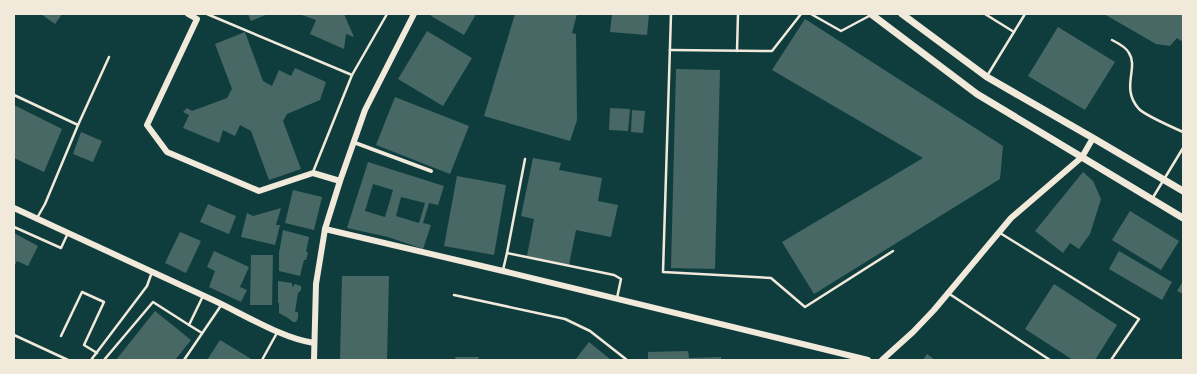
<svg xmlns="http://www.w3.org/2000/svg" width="1197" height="374" font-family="Jost,sans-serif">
	<rect width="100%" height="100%" fill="#0f3d3e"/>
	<!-- building -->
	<g fill="#486865" fill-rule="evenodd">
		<path d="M41,14H62L55,24Z"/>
		<path d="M248,14H268L251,21Z"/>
		<path d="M303,14H344L354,37L346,34L344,49L310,34L316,20L302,15Z"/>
		<path d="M432,14H476L464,35L431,16Z"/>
		<path d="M515,14H577L572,33L576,34L577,120L570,141L484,116Z"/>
		<path d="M612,14H649L647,35L610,32Z"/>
		<path d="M1104,14H1183V39L1181,41L1177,38L1170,46L1156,44Z"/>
		<path d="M805,19L1003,146L1000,179L814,294L782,242L923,158L772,70Z"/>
		<path d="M1058,27L1115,62L1085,110L1028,76Z"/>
		<path d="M427,31L472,58L443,106L398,79Z"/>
		<path d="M245,32L263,81L272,86L279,70L291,76L295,68L326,82L320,100L287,114L283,121L301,169L269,180L251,131L240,125L235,136L223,130L219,143L183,128L189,115L183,112L187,108L192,111L227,98L232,89L215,44Z"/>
		<path d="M676,69L720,70L715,269L671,268Z"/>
		<path d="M395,97L469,126L450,174L376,145Z"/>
		<path d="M14,105L62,129L44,172L14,158Z"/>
		<path d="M610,108L630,109L628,131L609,130Z"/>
		<path d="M632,110L645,111L643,133L631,132Z"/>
		<path d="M81,132L102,141L93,162L73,154Z"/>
		<path d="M533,158L561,163L559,170L602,178L598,201L618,205L611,237L576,230L569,265L527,256L534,219L521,216Z"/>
		<path d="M368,162L444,186L438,205L429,203L423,223L431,225L423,249L388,237L347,228ZM373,184L393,190L385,217L365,211ZM401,197L425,203L419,223L396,216Z"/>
		<path d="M1083,172L1093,181L1101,199L1090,234L1079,249L1070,243L1063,253L1035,231Z"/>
		<path d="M457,176L506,185L494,255L444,246Z"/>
		<path d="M293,190L322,197L314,230L285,223Z"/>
		<path d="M208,204L236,216L229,234L200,222Z"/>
		<path d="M281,208L276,225H280L275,245L241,237L247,213L253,216Z"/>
		<path d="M1130,211L1179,241L1161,270L1112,240Z"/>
		<path d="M283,230L309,237L306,252H308L306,260H304L300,276L279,271V253Z"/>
		<path d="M180,232L201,241L186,273L165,263Z"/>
		<path d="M14,233L38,246L28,266L17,261L14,267Z"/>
		<path d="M214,251L249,267L240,287L247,290L241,302L209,287L215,271L207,267Z"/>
		<path d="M1119,251L1172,282L1162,300L1109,269Z"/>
		<path d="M251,255H273L272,305H250Z"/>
		<path d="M342,276H389L387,360H340Z"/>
		<path d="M278,281L292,283V287L295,284L301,286V290L298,293L295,312H298V318L296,322H293L288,318L279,313V303H278Z"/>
		<path d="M1183,281V294L1177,291Z"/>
		<path d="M1054,284L1117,325L1095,360H1073L1025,329Z"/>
		<path d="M155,311L191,340L175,360H116Z"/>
		<path d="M220,340L253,360H207Z"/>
		<path d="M589,342L611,360H575Z"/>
		<path d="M688,351L689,358L721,357V360H648V352Z"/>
		<path d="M927,354L935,360H923Z"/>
		<path d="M455,357H479L478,360H456Z"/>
	</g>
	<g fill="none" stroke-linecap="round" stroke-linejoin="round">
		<!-- service -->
		<g stroke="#f1e9da" stroke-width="2.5">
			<path d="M207,14L352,75"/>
			<path d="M671,14L663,272L771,278L805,307L893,251"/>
			<path d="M811,14L841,31L871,15"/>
			<path d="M985,14L1014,32"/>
			<path d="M1112,40C1118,43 1126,47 1129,53C1139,68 1120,88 1139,109C1145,115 1174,128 1183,132"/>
			<path d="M670,50L772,51L801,14"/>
			<path d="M737,51L738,14"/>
			<path d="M987,76L1025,14"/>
			<path d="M14,95L78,125L109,57"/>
			<path d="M525,159L507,253L614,275L621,279L617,298"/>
			<path d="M313,172L352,75L387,14"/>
			<path d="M1152,199L1183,148"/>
			<path d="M37,218L45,204L78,125"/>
			<path d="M14,227L61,248L68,233"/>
			<path d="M1000,233L1139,319L1111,360"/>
			<path d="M503,270L507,253"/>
			<path d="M948,293L1050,360"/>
			<path d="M454,295L565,319L590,331L627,360"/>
			<path d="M189,325L202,333"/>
			<path d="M14,335L68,360"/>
			<path d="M61,336L82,292L104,302L84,345L97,353"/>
			<path d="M91,360L147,286L152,272"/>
			<path d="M104,360L153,302L189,325L203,296"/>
			<path d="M184,360L222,304"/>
			<path d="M262,360L278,331"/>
		</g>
		<!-- minor -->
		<path stroke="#f1e9da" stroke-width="4" d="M353,142L431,171"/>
		<!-- tertiary -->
		<g stroke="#f1e9da" stroke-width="6">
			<path d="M188,14L197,19L147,125L167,152L259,191L313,173L340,181"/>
			<path d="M14,208C80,239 147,269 213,300C243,314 283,339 314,343"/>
			<path d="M325,229L503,271L868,360"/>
			<path d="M314,360L316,284L325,229L340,181L365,110L414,14"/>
			<path d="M882,360L913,332L934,310L1011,218L1082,157L1093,138"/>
		</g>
		<!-- secondary -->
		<g stroke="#f1e9da" stroke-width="7">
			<path d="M871,14L977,94L1183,218"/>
			<path d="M902,14L987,77L1093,138L1183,191"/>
		</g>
	</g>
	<!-- border -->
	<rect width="1197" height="374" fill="none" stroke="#f1e9da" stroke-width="30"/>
</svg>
